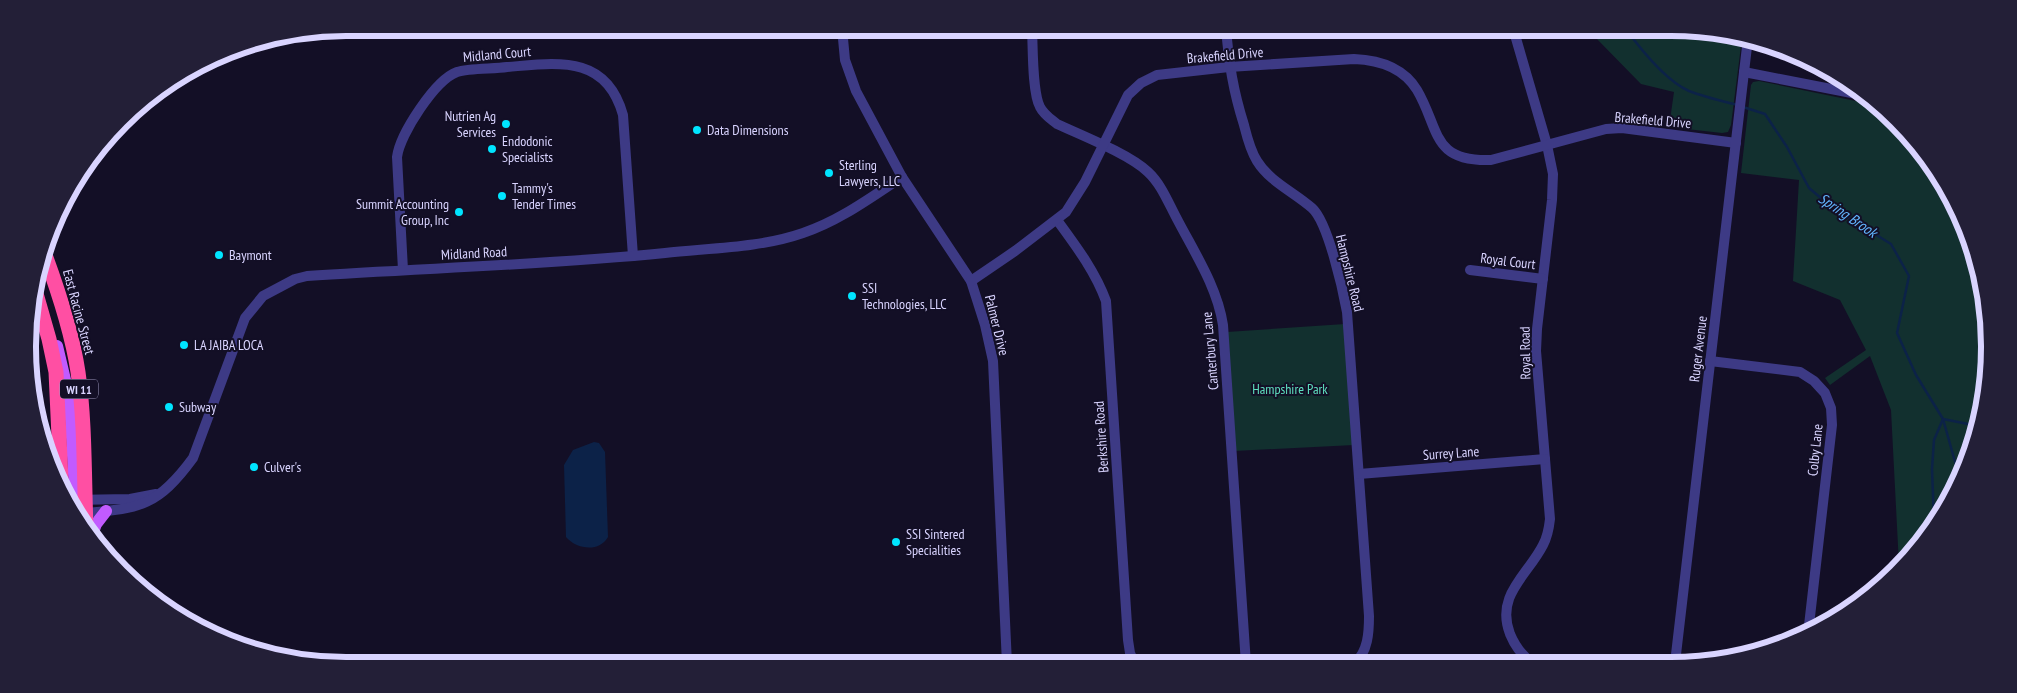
<svg xmlns="http://www.w3.org/2000/svg" width="2017" height="693" font-family="'PT Sans Narrow',sans-serif">
	<rect width="100%" height="100%" fill="#130f26"/>
	<!-- green -->
	<g fill="#12302f">
		<path d="M1590,28H1646L1649,32L1742,38L1731,125L1728,132L1722,133L1669,127L1674,92L1641,84L1597,39Z"/>
		<path d="M1759,81L1875,105L1947,187L1987,305L1979,429L1947,506L1899,565L1891,410L1870,356L1830,385L1825,378L1866,350L1840,300L1793,281L1799,180L1741,173L1751,85L1753,82Z"/>
		<path d="M1345,324L1354,445L1234,451L1227,332Z"/>
	</g>
	<!-- water -->
	<path fill="#0c2248" d="M594,442L599,443L605,452L608,537C599,553 576,549 566,537L564,465L573,450Z"/>
	<g fill="none" stroke-linecap="round" stroke-linejoin="round">
		<!-- stream -->
		<g stroke="#0c2248" stroke-width="2.5">
			<path d="M1625,28C1639,47 1666,81 1689,91C1704,97 1722,101 1738,105"/>
			<path d="M1743,107L1765,114L1787,147L1809,188L1834,209L1891,244L1909,276L1897,333L1916,375L1943,419L1959,476"/>
			<path d="M1934,521L1932,469L1934,440L1943,419L1978,426"/>
		</g>
		<!-- minor -->
		<g stroke="#3d3a85" stroke-width="10">
			<path d="M842,28L845,60L856,91L902,177L971,281L985,325L993,361L1007,664"/>
			<path d="M1032,28C1033,47 1032,92 1040,107C1044,115 1051,119 1057,124C1083,136 1129,154 1148,172C1161,184 1168,202 1176,217C1194,252 1217,286 1223,325L1246,664"/>
			<path d="M1226,28C1229,64 1233,90 1244,125C1247,137 1250,150 1257,161C1270,182 1294,192 1312,208C1328,222 1343,290 1347,312L1369,616C1369,633 1368,651 1355,663"/>
			<path d="M1513,28L1547,145L1553,174L1552,200L1537,329L1536,351L1550,519C1549,528 1548,536 1543,545C1528,575 1495,595 1510,634C1515,646 1522,656 1533,663"/>
			<path d="M1744,72L1867,96"/>
			<path d="M1057,220C1076,246 1095,271 1106,301L1128,640L1130,653L1135,664"/>
			<path d="M403,270L397,157C400,134 435,80 457,72C469,68 494,69 507,67C557,63 606,54 623,115L633,256"/>
			<path d="M1470,270L1543,279"/>
			<path d="M971,281L1015,251L1066,212L1085,182L1128,95L1141,83L1157,75L1229,67L1354,59C1379,60 1403,67 1417,90C1440,129 1431,162 1491,160L1606,129L1622,128L1736,143"/>
			<path d="M1710,361L1800,372L1814,381L1825,393L1831,408L1832,425L1808,634"/>
			<path d="M1359,474L1545,459"/>
			<path d="M71,500L130,499L156,494"/>
			<path d="M77,514C137,508 155,510 193,458L245,318L263,296L295,279L307,276C426,268 546,265 665,253C711,248 760,248 803,233C839,221 870,198 902,177"/>
			<path d="M1675,663L1748,38"/>
		</g>
		<!-- major -->
		<g stroke="#c25bff" stroke-width="12">
			<path d="M57,346L70,401L75,492L85,512"/>
			<path d="M92,535L96,524L106,511"/>
		</g>
		<!-- highway -->
		<g stroke="#ff4fa3" stroke-width="15">
			<path d="M45,255C59,293 72,332 78,372C85,421 84,478 86,528"/>
			<path d="M35,290L49,339L56,372L61,480"/>
		</g>
	</g>
	<!-- markers -->
	<g fill="#00e5ff" stroke="#130f26" stroke-width="2">
		<circle cx="506" cy="124" r="5"/>
		<circle cx="697" cy="130" r="5"/>
		<circle cx="492" cy="149" r="5"/>
		<circle cx="829" cy="173" r="5"/>
		<circle cx="502" cy="196" r="5"/>
		<circle cx="459" cy="212" r="5"/>
		<circle cx="219" cy="255" r="5"/>
		<circle cx="852" cy="296" r="5"/>
		<circle cx="184" cy="345" r="5"/>
		<circle cx="169" cy="407" r="5"/>
		<circle cx="254" cy="467" r="5"/>
		<circle cx="896" cy="542" r="5"/>
	</g>
	<g text-anchor="middle" dominant-baseline="central" stroke-width="4" stroke-linejoin="round" paint-order="stroke">
		<!-- shield labels -->
		<rect fill="#130f26" stroke="#9e99be" stroke-width="1" x="60" y="379.5" width="38" height="19" rx="4"/>
		<g font-size="12" font-weight="bold" fill="#d9d4ff">
			<text x="79" y="389">WI 11</text>
		</g>
		<!-- street labels -->
		<g font-size="14" fill="#d9d4ff" stroke="#130f26">
			<text transform="translate(497 54) rotate(-5)">Midland Court</text>
			<text transform="translate(1225 55) rotate(-5)">Brakefield Drive</text>
			<text transform="translate(1653 120) rotate(5)">Brakefield Drive</text>
			<text transform="translate(474 253) rotate(-3)">Midland Road</text>
			<text transform="translate(1508 261) rotate(7)">Royal Court</text>
			<text transform="translate(1350 273) rotate(76)">Hampshire Road</text>
			<text transform="translate(79 312) rotate(75)">East Racine Street</text>
			<text transform="translate(997 325) rotate(76)">Palmer Drive</text>
			<text transform="translate(1698 349) rotate(-83)">Ruger Avenue</text>
			<text transform="translate(1210 351) rotate(-95)">Canterbury Lane</text>
			<text transform="translate(1525 353) rotate(-91)">Royal Road</text>
			<text transform="translate(1101 437) rotate(-94)">Berkshire Road</text>
			<text transform="translate(1815 450) rotate(-84)">Colby Lane</text>
			<text transform="translate(1451 453) rotate(-4)">Surrey Lane</text>
		</g>
		<!-- poi labels -->
		<g font-size="14" fill="#d9d4ff" stroke="#130f26" text-anchor="start">
			<text x="496" y="116" text-anchor="end">Nutrien Ag<tspan x="496" dy="16">Services</tspan></text>
			<text x="707" y="130">Data Dimensions</text>
			<text x="502" y="141">Endodonic<tspan x="502" dy="16">Specialists</tspan></text>
			<text x="839" y="165">Sterling<tspan x="839" dy="16">Lawyers, LLC</tspan></text>
			<text x="512" y="188">Tammy's<tspan x="512" dy="16">Tender Times</tspan></text>
			<text x="449" y="204" text-anchor="end">Summit Accounting<tspan x="449" dy="16">Group, Inc</tspan></text>
			<text x="229" y="255">Baymont</text>
			<text x="862" y="288">SSI<tspan x="862" dy="16">Technologies, LLC</tspan></text>
			<text x="194" y="345">LA JAIBA LOCA</text>
			<text x="179" y="407">Subway</text>
			<text x="264" y="467">Culver's</text>
			<text x="906" y="534">SSI Sintered<tspan x="906" dy="16">Specialities</tspan></text>
		</g>
		<!-- park labels -->
		<g font-size="14" fill="#5fe0c0" stroke="#130f26">
			<text x="1290" y="389">Hampshire Park</text>
		</g>
		<!-- water labels -->
		<g font-size="15" font-style="italic" fill="#62b6ff" stroke="#130f26">
			<text transform="translate(1848 215) rotate(34)">Spring Brook</text>
		</g>
	</g>
	<!-- crop -->
	<path d="M0 0H2017V693H0ZM346 36H1671A310 310 0 0 1 1981 346V347A310 310 0 0 1 1671 657H346A310 310 0 0 1 36 347V346A310 310 0 0 1 346 36Z" fill="#231f37" fill-rule="evenodd"/>
	<path fill="none" stroke="#d9d4ff" stroke-width="6" d="M346 36H1671A310 310 0 0 1 1981 346V347A310 310 0 0 1 1671 657H346A310 310 0 0 1 36 347V346A310 310 0 0 1 346 36Z"/>
</svg>
